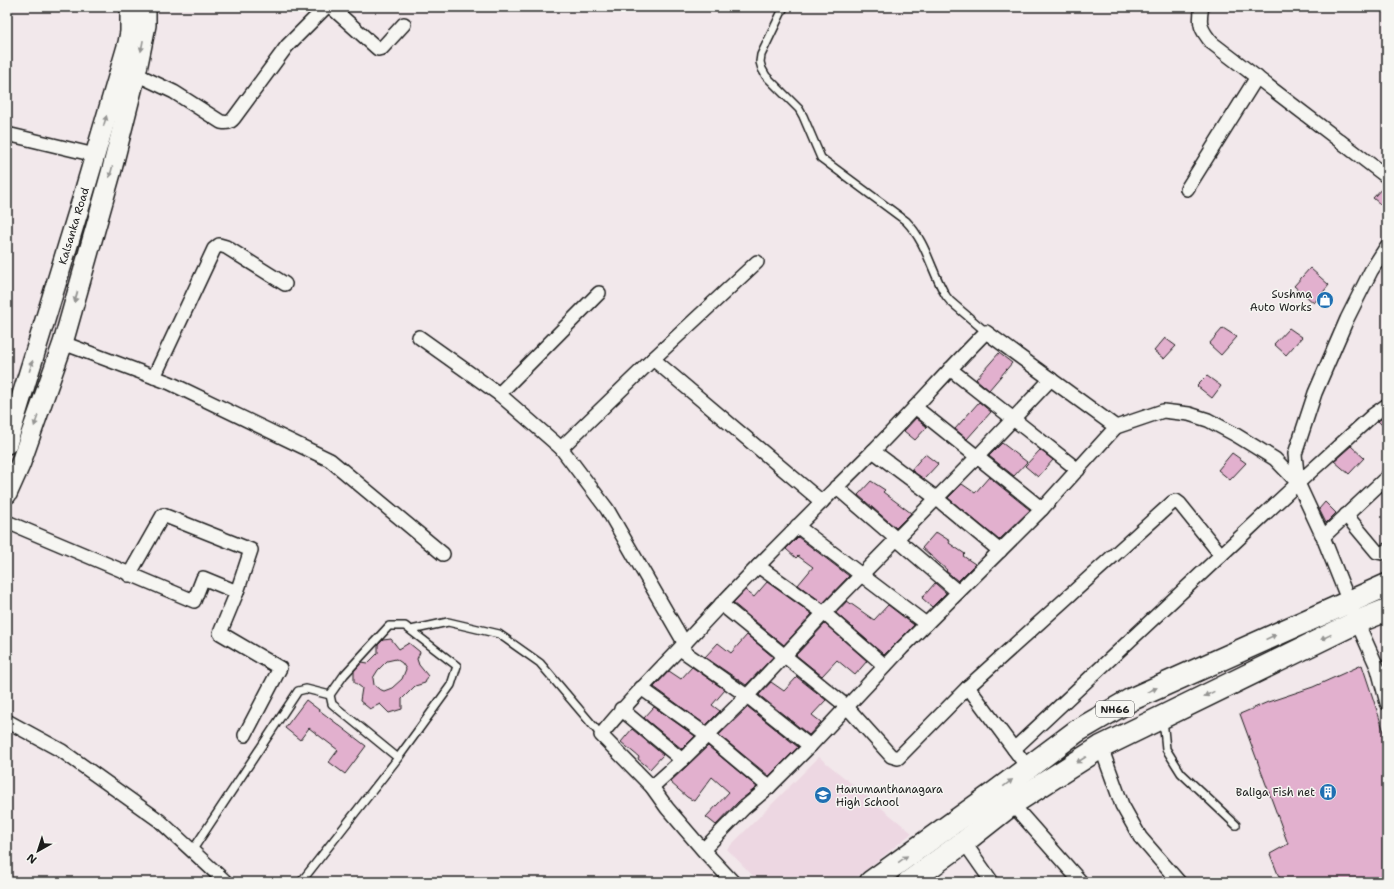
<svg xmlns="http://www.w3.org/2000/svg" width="1394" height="889" font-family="'Shantell Sans',sans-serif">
	<rect width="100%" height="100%" fill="#f2e8eb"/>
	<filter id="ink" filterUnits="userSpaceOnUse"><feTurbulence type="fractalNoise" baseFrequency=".025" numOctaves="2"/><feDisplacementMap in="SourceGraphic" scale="8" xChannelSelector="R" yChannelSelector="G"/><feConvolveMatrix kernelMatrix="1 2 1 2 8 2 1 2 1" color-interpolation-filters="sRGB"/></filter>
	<g filter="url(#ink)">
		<!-- built -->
		<path fill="#edd7e2" d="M819,757L912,833L851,882H759L727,849Z"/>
		<!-- building -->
		<g fill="#e2b0ce" stroke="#1c1c1c" fill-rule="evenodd">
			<path d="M1385,185H1387V210L1373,198Z"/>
			<path d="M1310,268L1329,285L1314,303L1294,286Z"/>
			<path d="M1223,328L1237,337L1221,355L1209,344Z"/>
			<path d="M1289,328L1302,337L1286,355L1274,344Z"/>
			<path d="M1165,338L1176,346L1164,359L1154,351Z"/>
			<path d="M999,353L1012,363L989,390L976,379Z"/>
			<path d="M1207,376L1221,386L1212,398L1197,386Z"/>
			<path d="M979,402L991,412L967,439L955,429Z"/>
			<path d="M1387,415V430L1378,421Z"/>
			<path d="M916,418L927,427L915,440L904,431Z"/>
			<path d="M1002,443L1027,462L1014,476L989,456Z"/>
			<path d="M1351,446L1364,458L1349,474L1334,461Z"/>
			<path d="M1040,450L1053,460L1038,477L1025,466Z"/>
			<path d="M1232,453L1246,463L1230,480L1218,470Z"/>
			<path d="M925,454L938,464L924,479L911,470Z"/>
			<path d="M989,477L1030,510L999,540L948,498L962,484L975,493Z"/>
			<path d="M871,481L885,490L883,492L911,513L896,528L858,495Z"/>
			<path d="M1325,502L1336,513L1326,523L1319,509Z"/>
			<path d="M936,532L950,541L949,543L965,554L963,556L975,564L958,581L946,571L947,570L922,548Z"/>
			<path d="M798,537L849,576L823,603L798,585L813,567L798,556L796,558L786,549Z"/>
			<path d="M767,582L812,614L784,645L733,603L745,590L754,597Z"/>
			<path d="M935,583L946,593L932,607L922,598Z"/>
			<path d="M847,601L874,620L888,605L914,625L884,655L836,613Z"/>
			<path d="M825,624L867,661L855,675L837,660L822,676L796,655Z"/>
			<path d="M747,635L773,657L746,685L705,657L718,643L731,653Z"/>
			<path d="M391,639L399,649L409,643L420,652L417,659L419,665L428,676L425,683L415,686L402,699V709L389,713L380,704L370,709L360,701L362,688L354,682V671L362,662L368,663L378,653V645L383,640ZM396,659L402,663L406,669L402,679L392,688L384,691L379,689L374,685L373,678L378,670L387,661Z"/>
			<path d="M1362,665L1387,741V882H1281L1270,854L1288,844L1240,714L1268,702L1313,687Z"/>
			<path d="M692,667L725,690L712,705L720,711L706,725L654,687L669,671L681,679Z"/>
			<path d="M797,677L826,700L812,715L821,722L809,735L759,695L771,682L784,691Z"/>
			<path d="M306,700L366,746L345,774L329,762L338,750L309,728L300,740L285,728Z"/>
			<path d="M654,707L695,736L682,749L644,718Z"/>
			<path d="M748,707L798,747L769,776L719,735Z"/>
			<path d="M632,729L663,755L650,769L638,759L639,757L621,742Z"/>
			<path d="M708,746L757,787L738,802L716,825L706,817L729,792L712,777L694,801L687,797L670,782Z"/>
		</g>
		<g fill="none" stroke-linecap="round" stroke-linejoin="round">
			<!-- service casing -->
			<g stroke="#1c1c1c" stroke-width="10">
				<g id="service">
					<path d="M784,7L761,55L760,62L762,69L766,76L799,109L803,116L821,158L906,221C927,243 931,271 946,296L950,301L986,332"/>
					<path d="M411,630L448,622L499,634L540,663L601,735"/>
					<path d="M1163,719L1166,749L1181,773L1236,825"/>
					<path d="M192,851L298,691L306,689L330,695"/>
					<path d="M301,882L398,758L451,685L457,666L405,626H389L344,675L330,695L332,704L398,758"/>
				</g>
			</g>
			<!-- minor casing -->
			<g stroke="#1c1c1c" stroke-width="16">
				<g id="minor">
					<path d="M331,7L378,49L382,48L404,24"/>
					<path d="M1202,7C1198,24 1201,30 1212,43L1387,177"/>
					<path d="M136,74L174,92L221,122C227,123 230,123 234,118L287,46L326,7"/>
					<path d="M7,134L95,155"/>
					<path d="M1187,189L1257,77"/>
					<path d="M1387,246L1371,271L1347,319L1315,393L1295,454L1298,483L1323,537L1357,622L1378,669L1387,703"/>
					<path d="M419,337L499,394L561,448L607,509L685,644"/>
					<path d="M63,343L170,383L330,460L443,554"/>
					<path d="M653,359L822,502"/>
					<path d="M950,369L1078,470"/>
					<path d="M154,377L214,249L219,245L226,247L285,284"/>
					<path d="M499,394L599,293"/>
					<path d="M915,407L1042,509"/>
					<path d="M1116,427L1163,411L1189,414L1208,420L1236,435L1275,459L1298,483"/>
					<path d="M561,448L653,359L757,262"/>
					<path d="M873,451L936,498L1000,551"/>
					<path d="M836,487L958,592"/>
					<path d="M1346,515L1377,552L1382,553L1387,550"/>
					<path d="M7,522L194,601L203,578L237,592L220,633L280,668L245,735"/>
					<path d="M797,526L926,624"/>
					<path d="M1323,537L1387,477"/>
					<path d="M758,566L824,613L885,666"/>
					<path d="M129,575L163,515L251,550L237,592"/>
					<path d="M721,604L846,706L891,756L898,758L968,687L1173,502L1176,501L1180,504L1221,555"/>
					<path d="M680,649L747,696L810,746"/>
					<path d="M968,687L1028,768"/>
					<path d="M641,688L707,735L769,787"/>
					<path d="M621,709L682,760"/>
					<path d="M7,721L62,751L160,821L226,882"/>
					<path d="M1101,747L1122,805L1140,837L1179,882"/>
					<path d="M1014,749L1298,483L1373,415L1387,405"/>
					<path d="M652,787L682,760L747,696L824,613L977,457L1051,379"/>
					<path d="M1012,804L1081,882"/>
					<path d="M964,842L992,882"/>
					<path d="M703,850L744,808L769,787L810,746L902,648L1042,509L1116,427L986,332C947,371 912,412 873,451C814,510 754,568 697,630C665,665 631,697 601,735L652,787L667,808L703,850L733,882"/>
				</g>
			</g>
			<!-- secondary casing -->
			<g stroke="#1c1c1c" stroke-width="22">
				<g id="secondary">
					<path d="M7,444L83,196L128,43L130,32V7"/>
					<path d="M7,494L20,465L63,343L111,173L136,74L146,25V7"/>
				</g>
			</g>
			<!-- trunk casing -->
			<g stroke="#1c1c1c" stroke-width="25">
				<g id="trunk">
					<path d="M871,882L993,794L1077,731L1132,699L1387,585"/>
					<path d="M909,882L964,842L1012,804L1101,747L1357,622L1387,610"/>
				</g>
			</g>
			<!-- service -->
			<use href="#service" stroke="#f6f6f2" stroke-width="7"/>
			<!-- minor -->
			<use href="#minor" stroke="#f6f6f2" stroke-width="13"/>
			<!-- secondary -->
			<use href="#secondary" stroke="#f6f6f2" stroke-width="19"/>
			<!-- trunk -->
			<use href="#trunk" stroke="#f6f6f2" stroke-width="22"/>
		</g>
		<!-- one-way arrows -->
		<defs><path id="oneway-solid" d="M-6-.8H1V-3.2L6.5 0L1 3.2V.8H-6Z"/></defs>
		<g fill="#949492">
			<use href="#oneway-solid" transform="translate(142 46) rotate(101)"/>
			<use href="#oneway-solid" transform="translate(105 121) rotate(-74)"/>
			<use href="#oneway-solid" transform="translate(111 172) rotate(105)"/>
			<use href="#oneway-solid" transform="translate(76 297) rotate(106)"/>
			<use href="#oneway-solid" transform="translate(31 366) rotate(-73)"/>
			<use href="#oneway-solid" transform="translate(36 421) rotate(109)"/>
			<use href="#oneway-solid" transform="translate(1271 637) rotate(-24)"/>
			<use href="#oneway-solid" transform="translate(1326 637) rotate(154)"/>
			<use href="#oneway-solid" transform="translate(1152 690) rotate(-24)"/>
			<use href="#oneway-solid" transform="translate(1209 694) rotate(154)"/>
			<use href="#oneway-solid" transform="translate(1081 760) rotate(147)"/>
			<use href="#oneway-solid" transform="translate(1008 783) rotate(-37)"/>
			<use href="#oneway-solid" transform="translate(903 859) rotate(-36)"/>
		</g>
	</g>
	<!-- icons -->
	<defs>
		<g id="shop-disc" transform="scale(0.9)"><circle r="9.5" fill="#1f6fb2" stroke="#f6f6f2"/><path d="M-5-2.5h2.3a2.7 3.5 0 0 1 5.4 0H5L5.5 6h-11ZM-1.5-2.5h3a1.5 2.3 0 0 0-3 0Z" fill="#fff"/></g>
		<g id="building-disc" transform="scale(0.9)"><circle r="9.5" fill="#1f6fb2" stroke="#f6f6f2"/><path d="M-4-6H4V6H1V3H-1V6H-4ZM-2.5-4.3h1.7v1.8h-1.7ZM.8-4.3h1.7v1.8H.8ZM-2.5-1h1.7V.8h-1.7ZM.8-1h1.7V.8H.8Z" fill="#fff"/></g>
		<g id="school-disc" transform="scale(0.9)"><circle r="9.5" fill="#1f6fb2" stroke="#f6f6f2"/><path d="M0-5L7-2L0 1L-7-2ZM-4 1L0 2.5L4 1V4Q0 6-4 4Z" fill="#fff"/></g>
	</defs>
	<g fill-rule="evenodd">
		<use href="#shop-disc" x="1325" y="300"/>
		<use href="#building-disc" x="1328" y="792"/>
		<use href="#school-disc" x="823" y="795"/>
	</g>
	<g text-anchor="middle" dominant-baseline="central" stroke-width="3" stroke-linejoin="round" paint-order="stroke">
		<!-- shield labels -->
		<rect fill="#f6f6f2" stroke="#5d5d5c" stroke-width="1" x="1096" y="701" width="38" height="16" rx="3"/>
		<g font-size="10" font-weight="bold" fill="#1c1c1c">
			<text x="1115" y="709">NH66</text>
		</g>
		<!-- street labels -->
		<g font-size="11" fill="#1c1c1c" stroke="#f6f6f2">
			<text transform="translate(74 226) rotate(-73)">Kalsanka Road</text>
		</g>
		<!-- poi labels -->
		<g font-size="11" fill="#1c1c1c" stroke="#f6f6f2" text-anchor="end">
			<text x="1312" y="294">Sushma<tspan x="1312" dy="13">Auto Works</tspan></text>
			<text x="836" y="789" text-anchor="start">Hanumanthanagara<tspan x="836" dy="13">High School</tspan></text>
			<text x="1315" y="792">Baliga Fish net</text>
		</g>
	</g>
	<!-- margin -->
	<rect width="1394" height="889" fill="none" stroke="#f6f6f2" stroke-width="24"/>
	<rect x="12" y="12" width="1370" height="865" fill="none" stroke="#1c1c1c" stroke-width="1.5" filter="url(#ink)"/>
	<!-- north arrow -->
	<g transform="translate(38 851) rotate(219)" stroke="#f6f6f2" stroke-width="3" paint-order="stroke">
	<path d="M0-3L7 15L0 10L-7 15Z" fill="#1c1c1c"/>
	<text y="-6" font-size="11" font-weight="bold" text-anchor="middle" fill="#1c1c1c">N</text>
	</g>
</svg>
